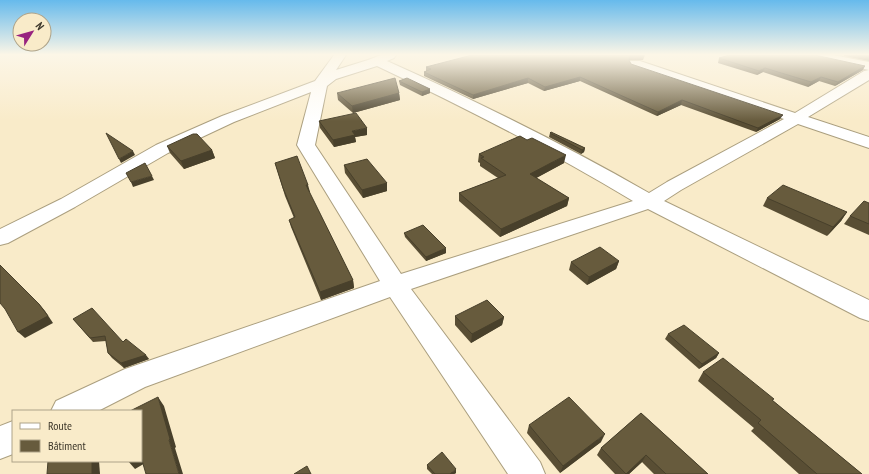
<svg xmlns="http://www.w3.org/2000/svg" width="869" height="474" font-family="'PT Sans Narrow',sans-serif">
	<rect width="100%" height="100%" fill="#f9ebc9"/>
	<g fill="none" stroke-linecap="round" stroke-linejoin="round">
		<!-- minor casing -->
		<g stroke="#ab9f7f" stroke-width="2">
			<g id="minor">
				<path d="M334,55H346L336,70L368,60L381,55H396L394,58L387,61C476,101 564,144 649,193L667,182L784,119L630,67L629,64L630,61H640L795,113L864,71L869,70V80L808,117L869,137V148L798,124L681,190L664,201L869,300V321L860,318L648,209L411,289L540,462L545,474H508L390,297L145,387L98,411H51L56,401L125,369L380,281L297,145L311,92L234,122L168,153L75,207L8,243L0,245V229L61,199L156,145L222,116L315,81ZM377,66C464,107 550,151 633,201L401,274L315,145L327,86L336,79Z"/>
				<path d="M812,55H833L869,62V70L814,58Z"/>
				<path d="M13,421V454L0,459V426Z"/>
			</g>
		</g>
		<!-- minor -->
		<use href="#minor" fill="#fff" fill-rule="evenodd"/>
	</g>
	<!-- wall -->
	<g fill="#594e34">
		<path d="M645,55L643,60H629V61L631,64L780,119L756,132L681,105L657,116L580,81L544,91L528,83L473,99L424,76V72L426,71V67Z"/>
		<path d="M816,55L863,70L835,86L819,81L808,87L763,72L757,75L718,63L719,58Z"/>
		<path d="M844,55H869V61L844,56Z"/>
		<path d="M399,81L430,89V93L422,96L400,85Z"/>
		<path d="M337,93H399L400,100L353,113L338,100Z"/>
		<path d="M319,121L367,135L355,137L356,142L334,147L320,128Z"/>
		<path d="M550,133L585,148L584,152L581,154L549,137Z"/>
		<path d="M167,146L212,150L215,158L184,169L170,153Z"/>
		<path d="M479,154L564,163L536,178L569,198L567,206L500,237L459,201V193L498,178L480,166V163L478,162Z"/>
		<path d="M275,163L310,192H309L353,280L354,288L321,300L291,227L289,220L294,218L285,196Z"/>
		<path d="M344,165L387,183V191L363,198L345,173Z"/>
		<path d="M767,198L847,212L841,221L827,236L763,206Z"/>
		<path d="M869,203V235L844,224L850,216Z"/>
		<path d="M404,233L446,253L426,261L405,237Z"/>
		<path d="M619,261L616,269L587,285L569,270L571,262Z"/>
		<path d="M455,316L504,317L502,325L471,343L455,325Z"/>
		<path d="M73,319L123,342L149,359L124,368L112,358L108,353L106,341L93,342Z"/>
		<path d="M668,334L719,353L716,358L699,369L665,339Z"/>
		<path d="M703,372L773,401L862,474H799L751,431L754,428L698,381Z"/>
		<path d="M641,413L708,474H654L642,462L629,474H615L597,455L601,448Z"/>
		<path d="M529,425L601,442L560,473L527,433Z"/>
		<path d="M427,465L456,473L454,474H432L427,469Z"/>
	</g>
	<!-- shaded-wall -->
	<g fill="#48402b">
		<path d="M865,66L863,70L835,86L838,82Z"/>
		<path d="M765,68L763,72L757,75L759,71Z"/>
		<path d="M580,77V81L544,91L545,87Z"/>
		<path d="M821,77L819,81L808,87L811,82Z"/>
		<path d="M528,78V83L473,99V95Z"/>
		<path d="M430,89V93L422,96V92Z"/>
		<path d="M399,93L400,100L353,113L352,106Z"/>
		<path d="M682,100L681,105L657,116L658,112Z"/>
		<path d="M783,115L780,119L756,132L758,128Z"/>
		<path d="M367,128V135L355,137L356,142L334,147L333,140L352,131Z"/>
		<path d="M585,148L584,152L581,154L582,150Z"/>
		<path d="M212,150L215,158L184,169L181,161Z"/>
		<path d="M133,151L135,155L121,163L119,159Z"/>
		<path d="M566,155L564,163L529,182L530,174Z"/>
		<path d="M152,176L154,180L133,187L131,182Z"/>
		<path d="M387,183V191L363,198L362,190Z"/>
		<path d="M306,185H308L310,192L307,193Z"/>
		<path d="M569,198L567,206L500,237L501,229Z"/>
		<path d="M847,212L841,221L827,236L833,227Z"/>
		<path d="M446,248V253L426,261V257Z"/>
		<path d="M619,261L616,269L587,285L589,277Z"/>
		<path d="M353,280L354,288L321,300L320,292Z"/>
		<path d="M39,304L45,311L53,323L25,338L18,332Z"/>
		<path d="M504,317L502,325L471,343L472,334Z"/>
		<path d="M719,353L716,358L699,369L702,364Z"/>
		<path d="M146,355L149,359L124,368L121,363Z"/>
		<path d="M158,397L164,406L176,447L175,448L183,474H179L169,440Z"/>
		<path d="M605,434L601,442L560,473L563,466Z"/>
		<path d="M141,455L147,462L135,469L128,461H141Z"/>
		<path d="M646,455L642,462L629,474H626Z"/>
		<path d="M92,461H99L100,474H92Z"/>
		<path d="M456,469V473L454,474H450Z"/>
	</g>
	<!-- building -->
	<g fill="#675b3d" stroke="#48402b">
		<path d="M472,55H644V56H630L629,60L631,64L783,115L758,128L682,100L658,112L580,77L545,87L528,78L473,95L424,72L431,69L426,67Z"/>
		<path d="M729,55H815L865,66L838,82L821,77L811,82L765,68L759,71L719,58Z"/>
		<path d="M856,55H869V57Z"/>
		<path d="M395,78L399,93L352,106L337,93Z"/>
		<path d="M407,78L430,89L422,92L399,81Z"/>
		<path d="M356,113L367,128L352,131L355,135L333,140L319,121Z"/>
		<path d="M551,132L585,148L582,150L550,133Z"/>
		<path d="M106,133L133,151L119,159Z"/>
		<path d="M193,134H197L212,150L181,161L167,146Z"/>
		<path d="M520,136L527,140L532,138L566,155L530,174L569,198L501,229L459,193L506,175L481,158L484,157L479,154Z"/>
		<path d="M297,156L308,185H306L353,280L320,292L289,220L295,217L283,188L275,163Z"/>
		<path d="M367,159L387,183L362,190L344,165Z"/>
		<path d="M145,163L152,176L131,182L126,173Z"/>
		<path d="M783,185L847,212L833,227L767,198Z"/>
		<path d="M864,201L869,203V224L850,216Z"/>
		<path d="M423,225L446,248L426,257L404,233Z"/>
		<path d="M600,247L619,261L589,277L571,262Z"/>
		<path d="M0,265L39,304L48,316L18,332L5,309L0,303Z"/>
		<path d="M487,300L504,317L472,334L455,316Z"/>
		<path d="M92,308L123,342L126,339L146,355L121,363L108,353L105,336L90,338L73,319Z"/>
		<path d="M684,325L719,353L702,364L668,334Z"/>
		<path d="M723,358L774,399L772,400L862,474H817L758,423L761,420L703,372Z"/>
		<path d="M158,397L170,439L169,440L179,474H146L141,457V411H130Z"/>
		<path d="M569,397L605,434L563,466L529,425Z"/>
		<path d="M641,413L708,474H666L646,455L626,474L601,448Z"/>
		<path d="M442,452L456,469L450,474H435L427,465Z"/>
		<path d="M48,461H92V474H47Z"/>
		<path d="M307,466L311,474H294Z"/>
	</g>
	<!-- sky -->
	<linearGradient id="sky" x2="0" y2="1"><stop stop-color="#66baec"/><stop offset="0.45" stop-color="#fcf6e7"/><stop offset="1" stop-color="#fcf6e7" stop-opacity="0"/></linearGradient>
	<rect width="869" height="121" fill="url(#sky)"/>
	<!-- legend -->
	<rect x="12" y="410" width="130" height="52" fill="#f9ebc9" stroke="#aea389"/>
	<rect x="20" y="423" width="20" height="6" fill="#ffffff" stroke="#aea389"/>
	<text x="48" y="430" font-size="12" fill="#3d372a">Route</text>
	<rect x="20" y="440" width="20" height="12" fill="#675b3d" stroke="#aea389"/>
	<text x="48" y="450" font-size="12" fill="#3d372a">Bâtiment</text>
	<!-- north arrow -->
	<g transform="translate(32 32) rotate(53)"><circle r="19" fill="#f9ebc9" stroke="#aea389"/>
	<path d="M0-3L7 15L0 10L-7 15Z" fill="#98237f"/>
	<text y="-6" font-size="11" font-weight="bold" text-anchor="middle" fill="#3d372a">N</text>
	</g>
</svg>
